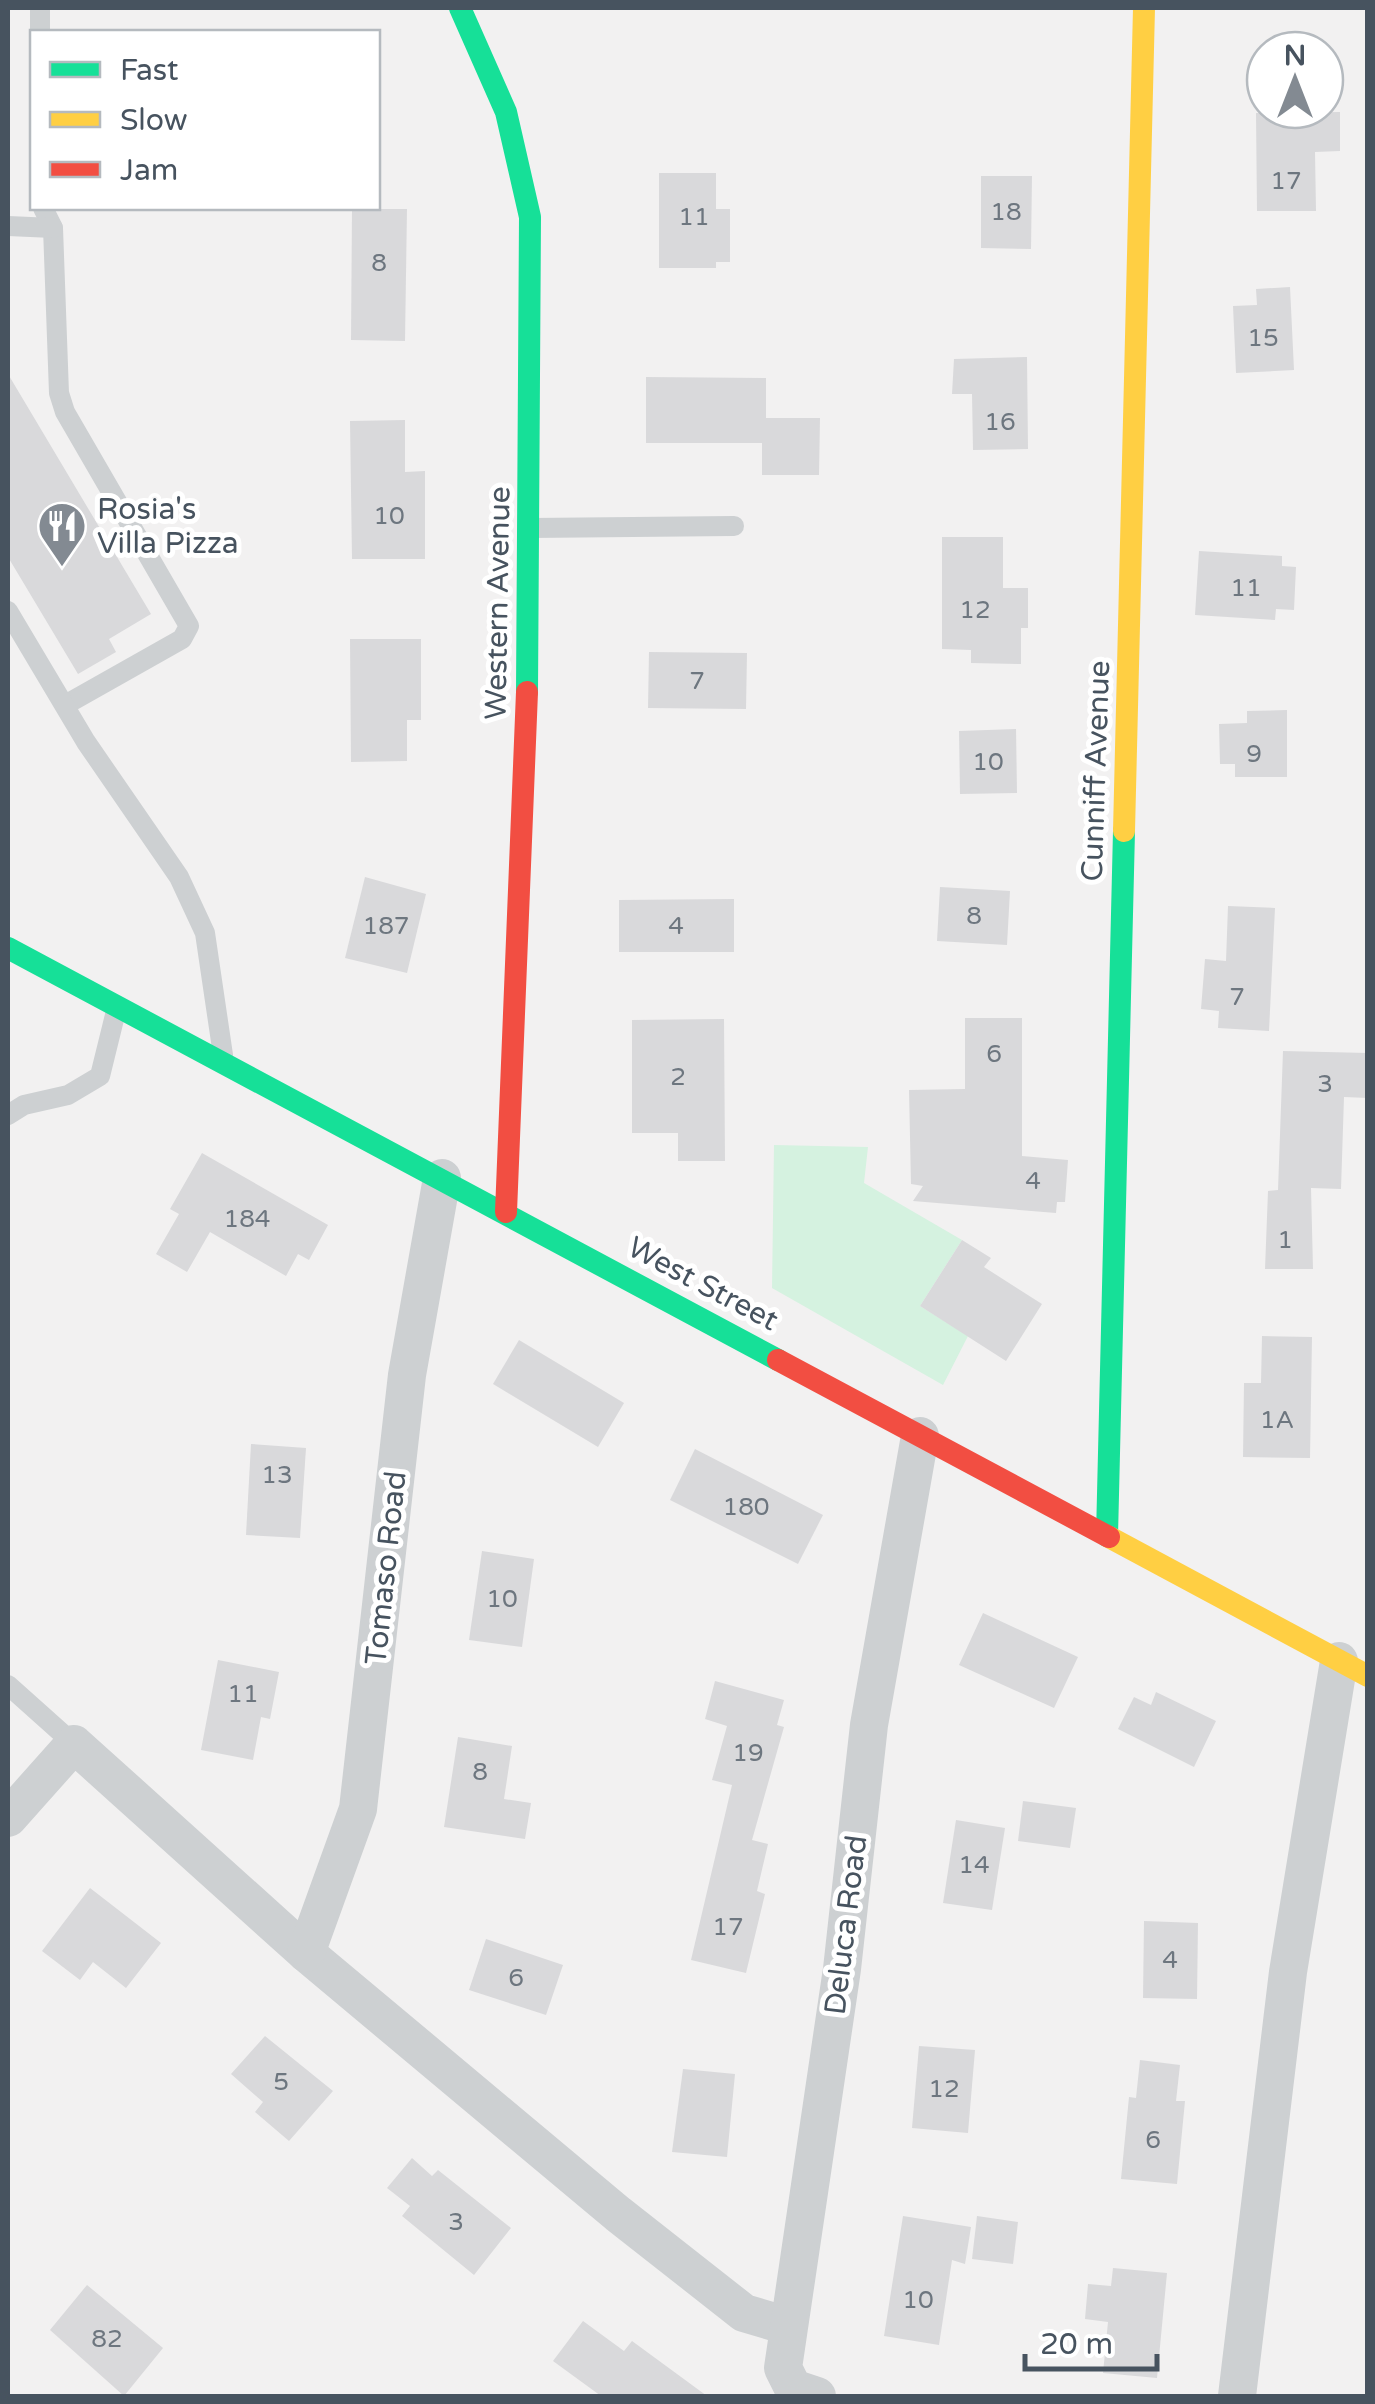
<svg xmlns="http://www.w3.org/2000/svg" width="1375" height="2404" font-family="'Varela Round',sans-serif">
	<rect width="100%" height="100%" fill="#f2f1f1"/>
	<!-- park -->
	<path fill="#d5f2e0" d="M774,1145L868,1147L864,1183L962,1240L920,1306L968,1336L943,1385L772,1288Z"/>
	<!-- building -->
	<g fill="#d9d9db">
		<path d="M1340,112V151L1315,152L1316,211H1257L1256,113Z"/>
		<path d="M659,173H716V209H730V262H716V268H659Z"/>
		<path d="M981,176H1032L1031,249L981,248Z"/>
		<path d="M352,209H407L405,341L351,340Z"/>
		<path d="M1290,287L1294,370L1236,373L1233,306L1257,305L1256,289Z"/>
		<path d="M1027,357L1028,449L973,450L972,394H952L954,359Z"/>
		<path d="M8,374L151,614L109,639L116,652L78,674L8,557Z"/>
		<path d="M646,377L766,378V418H820L819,475H762V443H646Z"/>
		<path d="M405,420V472L425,471V559H352L350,421Z"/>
		<path d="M942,537H1003V588H1028V628H1021V664L971,663V650L942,649Z"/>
		<path d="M1199,551L1282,556V566L1296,567L1294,610L1276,609L1275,620L1195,615Z"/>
		<path d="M350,639H421V720H407V761L351,762Z"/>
		<path d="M649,652L747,653L746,709L648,708Z"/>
		<path d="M1287,710V777H1235V764H1220L1219,724L1247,723V711Z"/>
		<path d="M1016,729L1017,793L960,794L959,731Z"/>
		<path d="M365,877L426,894L407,973L345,958Z"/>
		<path d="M940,887L1010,891L1007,945L937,941Z"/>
		<path d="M734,899V952H619V900Z"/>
		<path d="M1228,906L1275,908L1269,1031L1218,1028L1219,1011L1201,1009L1205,959L1226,961Z"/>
		<path d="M965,1018H1022V1156L1068,1160L1065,1202H1057L1056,1213L913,1201L923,1186L911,1184L909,1090L965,1089Z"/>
		<path d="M724,1019L725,1161H678V1133H632V1020Z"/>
		<path d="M1283,1051L1368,1053V1098L1344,1097L1341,1189L1311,1188L1313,1269H1265L1268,1191L1278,1190Z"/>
		<path d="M202,1153L328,1225L309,1260L298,1254L286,1276L210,1232L187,1272L156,1254L179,1214L170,1209Z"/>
		<path d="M962,1240L991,1258L984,1267L1042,1304L1006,1361L920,1306Z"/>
		<path d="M1262,1336L1312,1337L1310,1458L1243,1457L1244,1383H1261Z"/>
		<path d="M519,1340L624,1403L598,1447L493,1384Z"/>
		<path d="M251,1444L306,1448L300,1538L246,1535Z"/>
		<path d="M695,1449L823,1515L798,1564L670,1500Z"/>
		<path d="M482,1551L534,1559L522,1647L469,1640Z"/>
		<path d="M983,1613L1078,1657L1054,1708L959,1665Z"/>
		<path d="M218,1660L279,1672L270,1719L261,1717L253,1760L201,1750Z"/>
		<path d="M715,1681L784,1700L777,1725L784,1727L752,1840L768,1844L757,1891L765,1894L746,1973L691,1960L732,1785L712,1780L727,1726L705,1719Z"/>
		<path d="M1156,1692L1216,1721L1194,1767L1118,1729L1134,1697L1151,1705Z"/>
		<path d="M458,1737L512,1746L504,1799L531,1803L525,1839L444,1827Z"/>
		<path d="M1023,1801L1076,1808L1070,1848L1018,1841Z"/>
		<path d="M956,1820L1005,1828L992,1910L943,1903Z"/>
		<path d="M90,1888L161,1943L126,1988L93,1962L80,1980L42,1951Z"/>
		<path d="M1144,1921L1198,1923L1197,1999L1143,1998Z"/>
		<path d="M486,1939L563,1965L546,2015L469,1990Z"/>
		<path d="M265,2036L333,2091L289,2141L255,2112L263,2102L231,2074Z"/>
		<path d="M919,2046L975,2050L968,2133L912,2128Z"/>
		<path d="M1140,2060L1180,2065L1176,2101H1185L1177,2184L1121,2179L1129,2097L1136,2098Z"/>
		<path d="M683,2069L735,2074L727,2157L672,2152Z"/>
		<path d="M412,2158L432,2176L438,2170L511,2228L474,2275L402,2216L410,2206L387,2188Z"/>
		<path d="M903,2216L971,2227L965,2264L952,2260L939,2345L884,2336Z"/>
		<path d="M977,2216L1018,2222L1013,2264L972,2259Z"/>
		<path d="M1113,2268L1167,2273L1157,2378L1103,2373L1108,2322L1085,2319L1088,2284L1111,2286Z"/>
		<path d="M87,2285L163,2348L124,2396L50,2330Z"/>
		<path d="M583,2321L624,2351L632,2341L707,2396H601L553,2361Z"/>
	</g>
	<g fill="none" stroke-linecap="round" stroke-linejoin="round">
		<!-- lane -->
		<g stroke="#cdd0d2" stroke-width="20">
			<path d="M40,8V32"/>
			<path d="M43,208L53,228L59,393L65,412L189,626L182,639L65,705"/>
			<path d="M8,226L53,228"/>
			<path d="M531,528L734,526"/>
			<path d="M8,611L86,742L179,877L205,933L223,1055"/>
			<path d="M8,1115L24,1105L68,1095L100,1076L117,1007"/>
			<path d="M8,1685L74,1744"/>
		</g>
		<!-- street -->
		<g stroke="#cdd0d2" stroke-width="38">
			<path d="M8,1818L74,1744L306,1953L618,2214L744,2313L788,2326"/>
			<path d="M306,1953L358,1809L407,1375L442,1178"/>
			<path d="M817,2396L793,2388L783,2368L842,1969L869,1725L920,1436"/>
			<path d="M1237,2396L1288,1972L1339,1661"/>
		</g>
		<!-- fast -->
		<g stroke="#16e098" stroke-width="22">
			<path d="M460,8L506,112L530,217L527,692"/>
			<path d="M8,948L778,1360"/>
			<path d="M1107,1536L1124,831"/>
		</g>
		<!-- slow -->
		<g stroke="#ffcf43" stroke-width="22">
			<path d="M1124,831L1144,8"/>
			<path d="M1109,1537L1368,1676"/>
		</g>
		<!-- jam -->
		<g stroke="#f24e42" stroke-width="22">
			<path d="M506,1212L527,692"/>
			<path d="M778,1360L1109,1537"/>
		</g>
	</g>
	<!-- icons -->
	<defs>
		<g id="restaurant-pin" transform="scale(2.5)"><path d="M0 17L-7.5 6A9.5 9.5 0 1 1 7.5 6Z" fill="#838a92" stroke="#fff"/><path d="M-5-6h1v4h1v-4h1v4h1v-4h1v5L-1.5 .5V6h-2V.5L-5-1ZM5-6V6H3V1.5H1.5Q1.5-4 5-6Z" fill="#fff"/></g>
	</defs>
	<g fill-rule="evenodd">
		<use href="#restaurant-pin" x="62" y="526"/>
	</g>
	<g text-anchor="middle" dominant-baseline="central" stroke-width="10" stroke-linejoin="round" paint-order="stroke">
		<!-- number labels -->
		<g font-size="25" fill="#6d767f">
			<text x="1286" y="181">17</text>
			<text x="1006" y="212">18</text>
			<text x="694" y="217">11</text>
			<text x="379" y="263">8</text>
			<text x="1263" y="338">15</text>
			<text x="1000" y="422">16</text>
			<text x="389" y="516">10</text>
			<text x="1246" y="588">11</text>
			<text x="975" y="610">12</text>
			<text x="697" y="681">7</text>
			<text x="1254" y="754">9</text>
			<text x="988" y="762">10</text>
			<text x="974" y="916">8</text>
			<text x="386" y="926">187</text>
			<text x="676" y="926">4</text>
			<text x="1237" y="997">7</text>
			<text x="994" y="1054">6</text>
			<text x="678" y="1077">2</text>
			<text x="1325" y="1084">3</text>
			<text x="1033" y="1181">4</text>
			<text x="247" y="1219">184</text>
			<text x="1285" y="1240">1</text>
			<text x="1277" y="1420">1A</text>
			<text x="277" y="1475">13</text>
			<text x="746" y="1507">180</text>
			<text x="502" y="1599">10</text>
			<text x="243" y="1694">11</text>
			<text x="748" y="1753">19</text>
			<text x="480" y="1772">8</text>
			<text x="974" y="1865">14</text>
			<text x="728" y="1927">17</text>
			<text x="1170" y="1960">4</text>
			<text x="516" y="1978">6</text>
			<text x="281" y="2082">5</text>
			<text x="944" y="2089">12</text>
			<text x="1153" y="2140">6</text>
			<text x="456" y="2222">3</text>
			<text x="918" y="2300">10</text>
			<text x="107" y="2339">82</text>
		</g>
		<!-- poi labels -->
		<g font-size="30" fill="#47535f" stroke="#fff" text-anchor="start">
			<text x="97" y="509">Rosia's<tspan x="97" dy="34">Villa Pizza</tspan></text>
		</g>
		<!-- street labels -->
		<g font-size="30" fill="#47535f" stroke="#fff">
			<text transform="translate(498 603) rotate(-89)">Western Avenue</text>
			<text transform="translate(1096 771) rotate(-88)">Cunniff Avenue</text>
			<text transform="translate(703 1284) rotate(28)">West Street</text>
			<text transform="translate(386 1568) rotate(-84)">Tomaso Road</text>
			<text transform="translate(846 1925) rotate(-83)">Deluca Road</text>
		</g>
	</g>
	<!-- border -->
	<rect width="1375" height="2404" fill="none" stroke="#47535f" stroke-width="20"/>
	<!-- legend -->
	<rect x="30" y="30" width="350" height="180" fill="#ffffff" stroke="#b5babf" stroke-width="2.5"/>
	<rect x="50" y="62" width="50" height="15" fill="#16e098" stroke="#b5babf" stroke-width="2.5"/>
	<text x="120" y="80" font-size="30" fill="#47535f">Fast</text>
	<rect x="50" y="112" width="50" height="15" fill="#ffcf43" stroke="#b5babf" stroke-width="2.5"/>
	<text x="120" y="130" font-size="30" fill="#47535f">Slow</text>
	<rect x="50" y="162" width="50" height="15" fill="#f24e42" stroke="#b5babf" stroke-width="2.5"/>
	<text x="120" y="180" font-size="30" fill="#47535f">Jam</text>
	<!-- north arrow -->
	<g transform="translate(1295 80)"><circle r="48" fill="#ffffff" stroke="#b5babf" stroke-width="2.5"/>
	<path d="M0-8L18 38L0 25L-18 38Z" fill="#838a92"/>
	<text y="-15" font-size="28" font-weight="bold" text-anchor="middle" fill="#47535f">N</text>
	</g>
	<!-- scale -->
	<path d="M1025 2354v15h132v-15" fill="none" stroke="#47535f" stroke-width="5"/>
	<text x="1040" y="2354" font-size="30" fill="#47535f" stroke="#ffffff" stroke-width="8" paint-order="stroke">20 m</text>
</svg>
